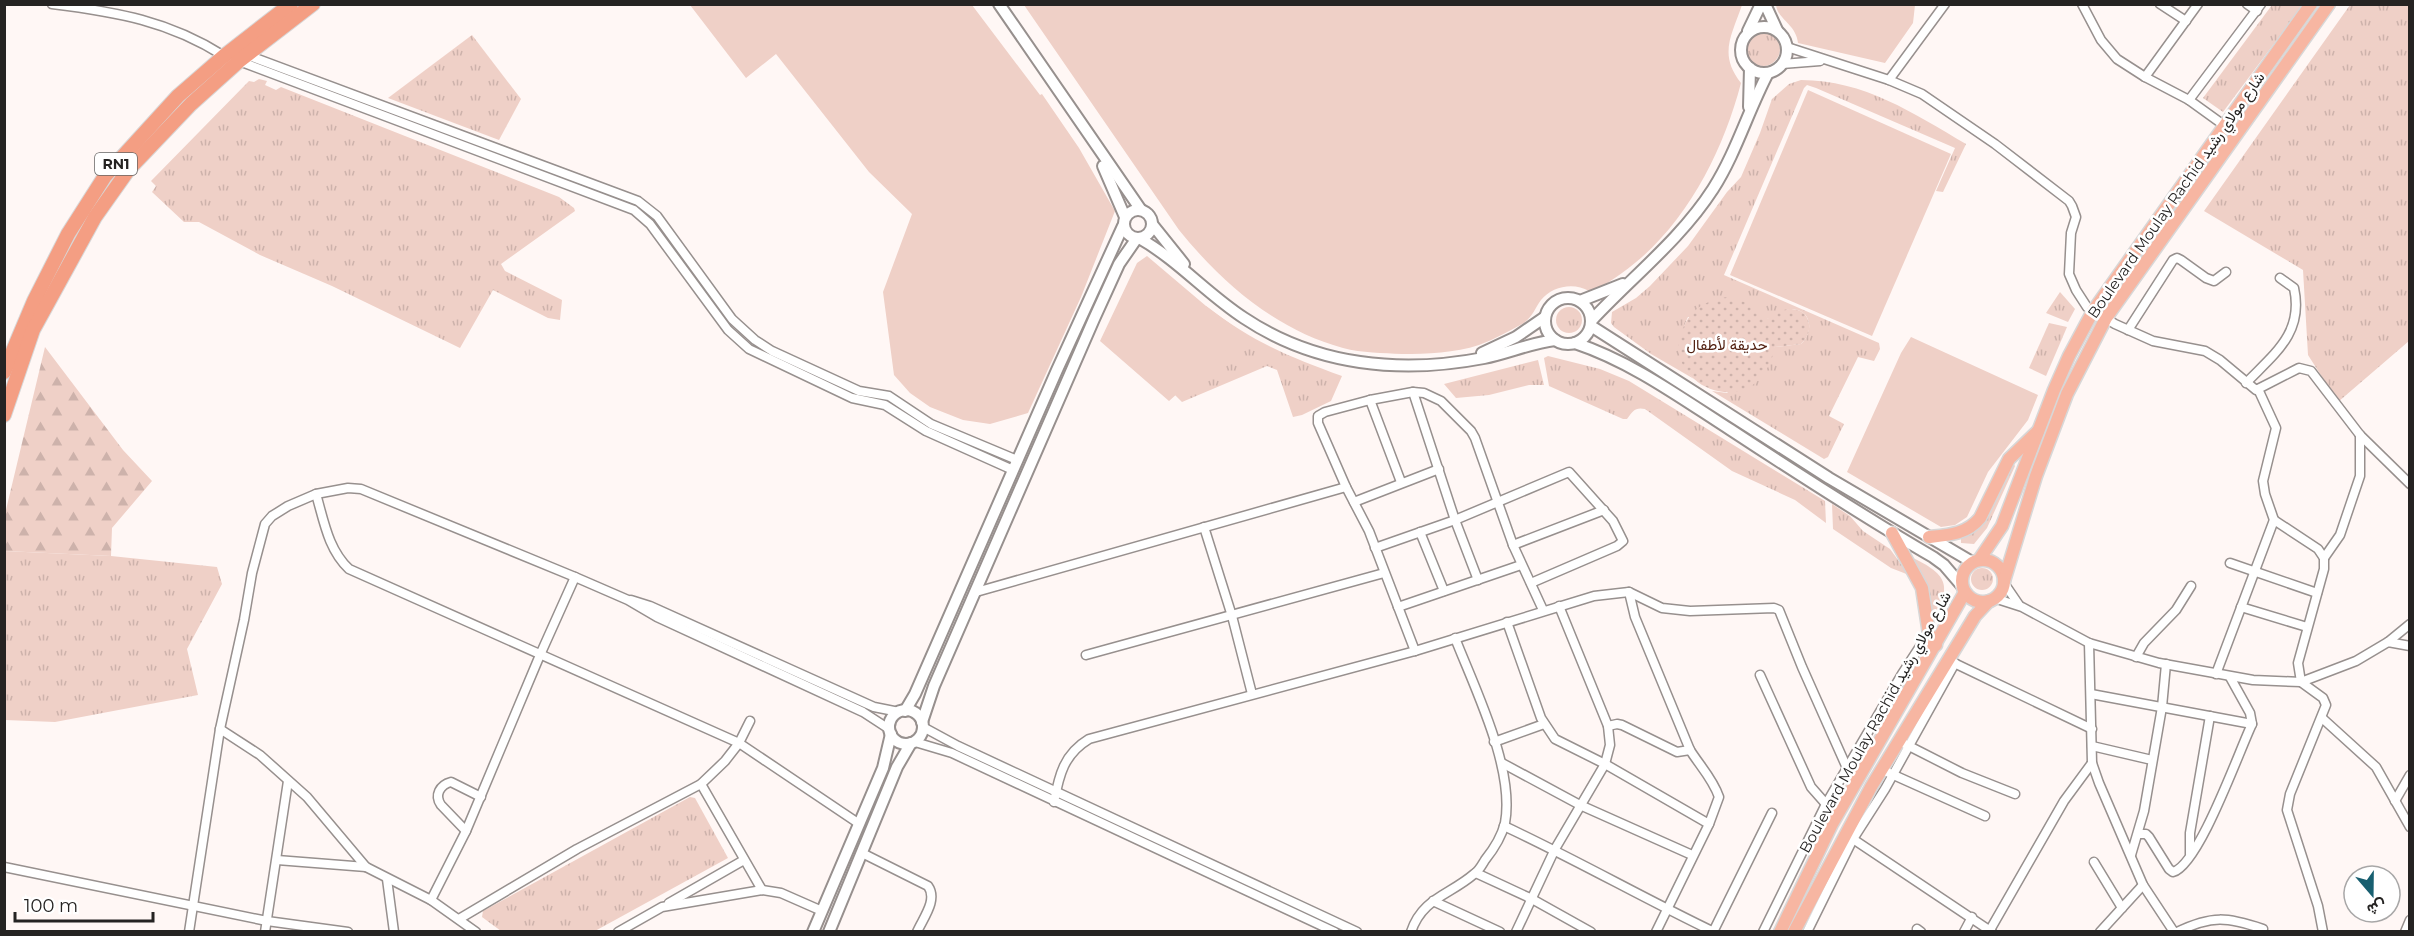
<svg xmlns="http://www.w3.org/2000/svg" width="2414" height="936" font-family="Montserrat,Vazirmatn,sans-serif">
	<defs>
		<pattern id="grass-tufts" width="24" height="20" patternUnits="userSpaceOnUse" patternTransform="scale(1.5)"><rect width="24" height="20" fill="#efd0c7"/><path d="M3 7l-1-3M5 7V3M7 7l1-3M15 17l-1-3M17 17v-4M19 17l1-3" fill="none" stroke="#cdb2ab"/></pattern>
		<pattern id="forest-firs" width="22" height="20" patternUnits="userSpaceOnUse" patternTransform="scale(1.5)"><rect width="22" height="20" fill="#efd0c7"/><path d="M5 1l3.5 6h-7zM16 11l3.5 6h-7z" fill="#cdb2ab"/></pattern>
		<pattern id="park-dots" width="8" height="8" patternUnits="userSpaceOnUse" patternTransform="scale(1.5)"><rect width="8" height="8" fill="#efd0c7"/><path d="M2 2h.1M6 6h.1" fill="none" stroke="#cdb2ab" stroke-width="1.8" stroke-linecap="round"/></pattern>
	</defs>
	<rect width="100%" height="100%" fill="#fff7f5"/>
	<!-- grass -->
	<g fill="url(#grass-tufts)">
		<path d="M2272,5H2303L2223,112L2203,98Z"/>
		<path d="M2350,5H2409V341L2338,402L2308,355L2303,270L2204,211Z"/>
		<circle cx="1763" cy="49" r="17"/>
		<path d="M472,35L521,99L499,140L388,98Z"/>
		<path d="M259,79L267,81L265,85L276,90L281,87L559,197L574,208L575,211L501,264L505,271L562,300L560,320L548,318L493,290L460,348L332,286L260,255L199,222H184L152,192L156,186L151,181L249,81L254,82Z"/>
		<path d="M1801,80C1864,80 1913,113 1966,144L1943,192L1936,191L1955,148L1816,88L1807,85L1804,88L1724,275L1879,343L1880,349L1874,361L1858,357L1829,416L1844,424L1828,457L1824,459L1712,391L1727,393L1775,347L1801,344C1813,333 1813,311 1793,309C1783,308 1777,317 1767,319C1761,321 1751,319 1744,318C1726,318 1707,318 1688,317C1678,337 1676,362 1694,379L1651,354L1614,327L1611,323L1612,312L1636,298L1650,286L1688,246L1727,192L1741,177L1760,133L1772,99L1789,84Z"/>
		<path d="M2060,292L2075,309L2068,322L2046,313Z"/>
		<path d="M1206,306C1251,341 1289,357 1342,376L1331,401L1302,415L1293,417L1277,370L1267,366L1182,402L1167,387Z"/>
		<circle cx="1569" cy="320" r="13"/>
		<path d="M2049,323L2067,327L2046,376L2029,368Z"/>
		<path d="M1548,356L1600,369L1629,381L1825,501L1826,523L1795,500L1732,471L1645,409C1635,407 1633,411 1627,419H1623L1549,386L1544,358Z"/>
		<path d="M1538,360L1544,385H1529L1489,395L1456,398L1444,384Z"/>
		<path d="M2013,463L2015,466L1987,528L1974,544L1961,543V538L1976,529Z"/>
		<path d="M1832,504L1850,516L1863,531L1890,549L1909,575L1891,568L1833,529Z"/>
		<path d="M4,551L111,556L217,567L222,584L187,649L198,695L55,722L5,720Z"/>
		<path d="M1913,558C1953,577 1949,589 1931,624Z"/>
		<circle cx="1982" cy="579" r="11"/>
		<path d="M690,797L695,798L728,858L595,931H501L482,917L483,911Z"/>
	</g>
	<!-- forest -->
	<path fill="url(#forest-firs)" d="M45,347L123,450L152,481L112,528L111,556L5,551V514Z"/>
	<!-- park -->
	<path fill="url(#park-dots)" d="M1728,297C1746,301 1755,306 1767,319C1774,315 1782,309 1790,309C1811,308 1815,332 1801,344L1775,347C1757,431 1654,383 1684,326C1693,307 1708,300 1728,297Z"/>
	<!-- garden -->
	<g fill="#efd0c7">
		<path d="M690,5H972L1040,95L1042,94L1079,148L1115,211L1081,297L1028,413L990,424L963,420L930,407L910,393L894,375L883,292L912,214L869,172L776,54L746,78Z"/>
		<path d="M1024,5H1742C1732,35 1718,54 1741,83C1722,155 1684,229 1622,273C1613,279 1604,286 1595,290L1589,291C1574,282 1552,286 1541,300C1535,308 1533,316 1524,323C1509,331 1495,339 1479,345C1455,353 1427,354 1402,354C1383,353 1362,353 1343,348C1276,330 1222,283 1179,230Z"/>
		<path d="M1776,5V4L1915,5L1913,23L1885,63L1798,43C1796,24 1778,20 1776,5Z"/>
		<path d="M1808,90L1951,154L1872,336L1730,275Z"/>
		<path d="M1147,256L1206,306L1244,334L1169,401L1100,341L1137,263Z"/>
		<path d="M1911,337L2038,395L2028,420L1988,472L1967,517L1955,525L1941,527L1847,472L1901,353Z"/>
	</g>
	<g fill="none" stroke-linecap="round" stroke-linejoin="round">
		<!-- minor casing -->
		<g stroke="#97908e" stroke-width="11">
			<g id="minor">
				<path d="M52,4C117,12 169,21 224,56"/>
				<path d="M2082,4L2101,40L2117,59L2145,77L2189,100L2225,126"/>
				<path d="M2160,4L2186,21"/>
				<path d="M2247,4L2257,11"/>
				<path d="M1787,47L1889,80L1922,94L1995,144L2069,201L2072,206L2076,217L2071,233L2069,274L2076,290L2087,307L2115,324L2153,341L2205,351L2220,360L2256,390L2299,368L2311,371L2360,435L2410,484"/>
				<path d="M247,55L638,201L657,216L732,319L755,340L772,351L859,391L889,396L931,424L1017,460"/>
				<path d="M239,61L634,210L650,224L728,330L749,349L852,398L885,405L926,431L1013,470"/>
				<path d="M1782,64L1820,61"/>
				<path d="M2145,77L2198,4"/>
				<path d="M1889,80L1945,4"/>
				<path d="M2189,100L2261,4"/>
				<path d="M2128,330L2173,260L2177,258L2181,260L2206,278L2214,281L2226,272"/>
				<path d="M2246,383C2274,354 2304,333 2294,288L2280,278"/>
				<path d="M1413,392L1455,520L1478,580"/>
				<path d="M1370,400L1401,482"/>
				<path d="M316,494C324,521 328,549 349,569L739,743L858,823"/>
				<path d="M1354,502L1439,469"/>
				<path d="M2274,520L2318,549L2324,558V569L2298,663L2301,682L2323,698L2326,705L2290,794L2287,810L2318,906L2323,932"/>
				<path d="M1204,527L1232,616L1252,694"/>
				<path d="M1420,532L1444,591"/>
				<path d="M1513,545L1604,510"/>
				<path d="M1375,548L1455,520L1569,472L1613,521L1623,541L1617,546L1531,583"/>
				<path d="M2324,558L2340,535L2360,476V435"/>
				<path d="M2230,563L2317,593"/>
				<path d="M2004,583L2019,605"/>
				<path d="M976,592L1346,487"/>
				<path d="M1629,592L1635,617L1690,750C1700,766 1713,779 1719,797L1709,824L1656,932"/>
				<path d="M1994,598L2022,607L2089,643L2159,663L2253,680L2301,682L2356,661L2388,642L2410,646"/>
				<path d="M631,600L650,606L874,707L899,712"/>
				<path d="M1398,607L1521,565"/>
				<path d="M2241,607L2307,627"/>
				<path d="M1507,622L1541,718L1555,739L1605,764L1709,824"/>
				<path d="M2388,642L2410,624"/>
				<path d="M2089,643L2092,763L2099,783L2143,885L2174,932"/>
				<path d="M1415,651L1369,531L1346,487L1318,423V416L1325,412L1370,400L1413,392L1424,393L1441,401L1471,431L1475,438L1513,545L1543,610"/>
				<path d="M1086,655L1384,573"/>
				<path d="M2136,657L2144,643L2176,610L2191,586"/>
				<path d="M1952,662L2092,729"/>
				<path d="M2216,674L2274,520L2265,494L2263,481L2276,428L2258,389"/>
				<path d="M1760,675L1811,787L1826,804"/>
				<path d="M2091,694L2252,724"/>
				<path d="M2322,718L2376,767L2410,827"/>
				<path d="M1608,726L1617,724L1622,725L1677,752L1690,750"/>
				<path d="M923,727L958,746L1357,932"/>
				<path d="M220,729L260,755L307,797L366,867L431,900L476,932"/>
				<path d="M915,742L952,753L1335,932"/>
				<path d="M1494,742L1544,724"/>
				<path d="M1905,744L1962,773L2015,794"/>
				<path d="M2092,746L2152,760"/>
				<path d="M1502,763L1580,805L1692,855"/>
				<path d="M1887,772L1985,816"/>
				<path d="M701,784L762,890"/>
				<path d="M2395,801L2410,775"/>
				<path d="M1054,802C1059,775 1064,754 1089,739L1415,651L1594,596L1629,592L1662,608L1690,611L1774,608L1779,610L1802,667L1847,768"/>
				<path d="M1504,826C1575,859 1643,898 1714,932"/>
				<path d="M466,831L540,655L575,577"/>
				<path d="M2139,834H2146L2149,837L2169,869L2173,872C2199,865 2239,751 2252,724L2250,713L2230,677"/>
				<path d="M1850,837L1992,932"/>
				<path d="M862,853L928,886C938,900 923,918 917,932"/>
				<path d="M2190,854V833L2210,716"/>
				<path d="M2131,855L2144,811L2162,707L2166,664"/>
				<path d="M277,860L366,867"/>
				<path d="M2094,862L2122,908"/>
				<path d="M4,867L267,921L348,932"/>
				<path d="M1476,873L1532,899L1591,932"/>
				<path d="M387,879L394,932"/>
				<path d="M431,900L466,831L441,805C434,795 440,785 451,782L481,797"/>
				<path d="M1433,901L1500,932"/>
				<path d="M669,903L744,860"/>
				<path d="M459,919L577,849L701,784L725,761L739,743L750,721"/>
				<path d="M1917,929L1921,932"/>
				<path d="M1990,930L2064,801L2092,763"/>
				<path d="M189,932L220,729L244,620L252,573L265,524L272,516L288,506L316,494L348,488L361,489L575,577L628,600L657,617L863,712L889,729"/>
				<path d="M265,932L288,781"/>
				<path d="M618,932L662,907L762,890L781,893L822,911"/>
				<path d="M1411,932C1422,898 1450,895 1474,874C1479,871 1482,865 1485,860C1493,850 1502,835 1505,823C1515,769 1475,689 1455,638"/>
				<path d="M1516,932L1555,849L1605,764L1610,745L1608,726L1559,606"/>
				<path d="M1713,932L1772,813"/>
				<path d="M1763,932L1826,804L1902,674L1919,648L1927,645L1935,647"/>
				<path d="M1807,932L1853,839L1885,789L1955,663"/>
				<path d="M1964,932L1972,917"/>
				<path d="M2100,932L2143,885"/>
				<path d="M2177,932C2212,915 2227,917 2263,929"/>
				<path d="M2405,932L2410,920"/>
			</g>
		</g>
		<!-- tertiary casing -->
		<g stroke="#97908e" stroke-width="14">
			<g id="tertiary">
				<path d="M999,4L1141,210"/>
				<path d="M1765,4L1777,30"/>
				<circle cx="1764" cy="50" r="23"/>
				<path d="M1748,31L1761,4"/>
				<path d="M1749,107L1750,68"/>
				<path d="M1103,166L1125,217"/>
				<circle cx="1138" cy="224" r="14"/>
				<path d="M1152,224L1184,264"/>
				<path d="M1139,238C1178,260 1207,294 1244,318C1316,366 1401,374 1484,358C1508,353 1531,343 1555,340"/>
				<circle cx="1568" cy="321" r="23"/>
				<path d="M1580,301L1623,284"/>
				<path d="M1592,320C1633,276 1680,240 1713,189C1736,153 1748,111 1768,73"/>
				<path d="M1591,326L1829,478L1972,562"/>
				<path d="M1575,343C1632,362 1681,398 1731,430C1798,474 1864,517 1933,557L1944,565L1962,586"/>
				<path d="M1482,353L1516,337L1545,317"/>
				<circle cx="906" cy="727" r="17"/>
				<path d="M905,711L915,694L1057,370L1123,226"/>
				<path d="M922,722L934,686L1094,319L1119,264L1137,238"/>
				<path d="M813,932L883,768L891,734"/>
				<path d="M829,932L897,767L911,743"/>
			</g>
		</g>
		<!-- primary casing -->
		<g stroke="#d8d7d7" stroke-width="15">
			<g id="primary">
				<path d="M1892,533L1922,588L1929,634L1936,645"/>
				<path d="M1929,537C1949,535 1967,534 1980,518L2009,459L2038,431"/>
				<circle cx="1983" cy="581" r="21"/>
				<path d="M1979,560L2002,526L2054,390L2069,356L2093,311L2311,4"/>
				<path d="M2004,581L2036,476L2067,394L2106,318L2329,4"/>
				<path d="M1780,932L1832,824L1965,592"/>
				<path d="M1794,932L1871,787L1975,616L1989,601"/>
			</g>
		</g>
		<!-- trunk casing -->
		<g stroke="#d8d7d7" stroke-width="16">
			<g id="trunk">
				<path d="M4,372L34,301L68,234L105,176L178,96L224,56L291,4"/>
				<path d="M4,415L33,330L95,217L129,169L191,104L239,61L313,4"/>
			</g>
		</g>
		<!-- minor -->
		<use href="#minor" stroke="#fff" stroke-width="8"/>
		<!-- tertiary -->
		<use href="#tertiary" stroke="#fff" stroke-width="10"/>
		<!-- primary -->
		<use href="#primary" stroke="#f7b6a2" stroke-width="12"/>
		<!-- trunk -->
		<use href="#trunk" stroke="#f49e83" stroke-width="14"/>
	</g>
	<g text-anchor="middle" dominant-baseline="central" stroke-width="5" stroke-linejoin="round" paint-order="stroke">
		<!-- shield labels -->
		<rect fill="#fff" stroke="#666564" stroke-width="1.5" x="95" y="153" width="42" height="22" rx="4.5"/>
		<g font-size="14" font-weight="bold" fill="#252322">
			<text x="116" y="164">RN1</text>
		</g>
		<!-- street labels -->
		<g font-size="15" fill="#252322" stroke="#fff">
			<text transform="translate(2176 195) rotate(-55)">Boulevard Moulay Rachid شارع مولاي رشيد</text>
			<text transform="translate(1875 722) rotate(-61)">Boulevard Moulay Rachid شارع مولاي رشيد</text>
		</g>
		<!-- park labels -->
		<g font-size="15" fill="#522112" stroke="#fff">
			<text x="1727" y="344">حديقة لأطفال</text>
		</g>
	</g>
	<!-- border -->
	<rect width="2414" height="936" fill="none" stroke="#252322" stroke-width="12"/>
	<!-- north arrow -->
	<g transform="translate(2372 894) rotate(160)"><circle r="28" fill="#ffffff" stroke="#a8a7a7" stroke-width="1.5"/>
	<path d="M0-4.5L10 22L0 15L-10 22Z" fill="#185f70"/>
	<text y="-9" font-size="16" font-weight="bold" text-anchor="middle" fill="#252322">ش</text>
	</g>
	<!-- scale -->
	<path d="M15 912v9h138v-9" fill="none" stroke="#252322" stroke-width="3"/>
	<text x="24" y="912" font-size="18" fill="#252322" stroke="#ffffff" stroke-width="4.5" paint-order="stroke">100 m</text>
</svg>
